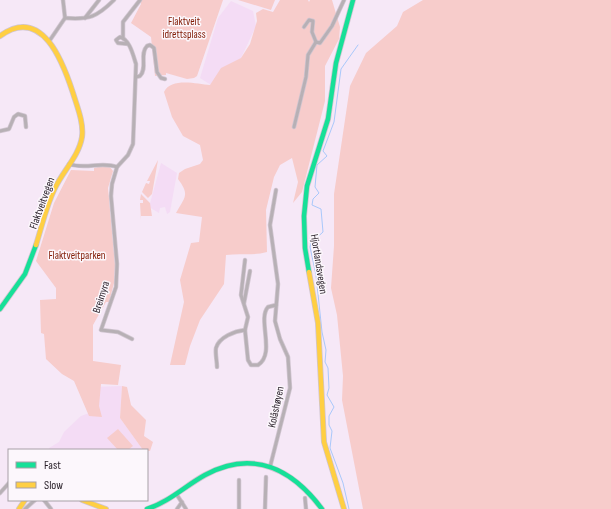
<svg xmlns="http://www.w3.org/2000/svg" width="611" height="509" font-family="'Sofia Sans Condensed',sans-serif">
	<rect width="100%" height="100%" fill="#f6e8f7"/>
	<!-- built -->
	<g fill="#f4dcf5">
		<path d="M231,1L253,11L256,26L235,71L211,85L200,78L218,18Z"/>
		<path d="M161,163L177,173L170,212L167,214L165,207L160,208L159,213L149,207Z"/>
		<path d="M122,386L120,418L143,450H50L49,448L59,442L64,432L81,416L89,413L91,387Z"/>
	</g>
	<!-- green -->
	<g fill="#f7cccb">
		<path d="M140,0H223L197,76L194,78L187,79L166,73V75L155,76L151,37L131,23L141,4Z"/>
		<path d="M238,0H275L271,10Z"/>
		<path d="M280,0H308L309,2L310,0H332L340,27L339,39L325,66V101L302,192L293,203L298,182L292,158L280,165L274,177L266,210L267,252C253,256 240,253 226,255L224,284L200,320L190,346L185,365H170L184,302L180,280L191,243L199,242L202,217L176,213C185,197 190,195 178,179L179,173L185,169L200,164L203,160L200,145L183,136L172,117L164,92C171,77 197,84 210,85L221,68L241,58L250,44L257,21L256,13L263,9L273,12Z"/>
		<path d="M423,0H611V509H363L342,400L343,376L337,315L331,288L334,246V194L350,86L366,53L397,26L403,12Z"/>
		<path d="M158,160L152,194L148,198L142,192L146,183L149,184L150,181H147Z"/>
		<path d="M102,166L110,167L113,171L108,188L115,265L114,283L109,302H106L93,325V361L121,365L118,385L101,384L99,406L102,417L89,416L74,381L62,374L46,359L44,334L41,333L40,300L56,299V288L36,261L54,203L71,170L94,171V168Z"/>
		<path d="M141,194L150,203L152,216H141V220L140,203H143V200H140Z"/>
		<path d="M122,386L127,387L131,405L146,420L144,436L153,442L150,451L143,450L120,418Z"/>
		<path d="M118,429L133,446L128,450H118L107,438Z"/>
	</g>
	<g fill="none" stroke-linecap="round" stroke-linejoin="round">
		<!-- stream -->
		<path stroke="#a9c8fb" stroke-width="1" d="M349,509L343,483L330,448L332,431L329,425V416L334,407L327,395L329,388L328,368L325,362L326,350L322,332L316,275L310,247L311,243L323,232L321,209L312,205L313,199L319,193L315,187L317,165L327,156L323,151L334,122L341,69L358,45"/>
		<!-- street casing -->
		<g stroke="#d0c5d0" stroke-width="4.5">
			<g id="street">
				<path d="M65,18C89,20 97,17 114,0"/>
				<path d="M85,18L99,0"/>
				<path d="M304,27L309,20L313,21L312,32L316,42"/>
				<path d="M123,38V22L140,0"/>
				<path d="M50,40L65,18L63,0"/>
				<path d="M136,77L140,76C148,68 139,54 147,46L150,45L154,48L157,72L161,78L165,79"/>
				<path d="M294,127L306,77L308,55L316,42L320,43L332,26L344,0"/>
				<path d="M0,131L9,129L14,117L18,114L25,116L26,127"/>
				<path d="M69,164C86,170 101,161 117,167L112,184L111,196L117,264L116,287L101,330L118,332L132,339"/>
				<path d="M117,167L128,155L133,144L136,64C133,55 130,40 120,37L116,40L118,43L128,44"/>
				<path d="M245,260L241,295L248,317L245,330L248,360L251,365H258C276,354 257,319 268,307L276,305"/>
				<path d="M244,303L250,271"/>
				<path d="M217,367C217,361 215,353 216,348C219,337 235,331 245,330"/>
				<path d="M270,467L290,388L288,357L280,339L275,321L278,284L270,225L276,190"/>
				<path d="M239,480V509"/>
				<path d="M0,493L9,483"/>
				<path d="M177,495L186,509"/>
				<path d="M305,498L306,509"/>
				<path d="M44,500L51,509"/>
				<path d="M25,509L35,500"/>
				<path d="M177,509L182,502"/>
				<path d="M265,509L266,477"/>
			</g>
		</g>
		<!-- fast casing -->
		<g stroke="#d0c5d0" stroke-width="6">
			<g id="fast">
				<path d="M309,272L305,248L304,216L307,186L328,119L336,63L353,0"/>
				<path d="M0,309L25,274L36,245"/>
				<path d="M147,509C169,502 185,486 205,475C253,449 292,469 322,509"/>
			</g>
		</g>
		<!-- slow casing -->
		<g stroke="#d0c5d0" stroke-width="6">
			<g id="slow">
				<path d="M0,36C42,5 63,62 73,93C77,106 84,123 82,137C79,156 63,171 55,188C46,206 42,226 36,245"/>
				<path d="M309,272L318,323L324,442L344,509"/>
				<path d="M82,500L106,509"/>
				<path d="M19,509L25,500"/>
			</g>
		</g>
		<!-- street -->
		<use href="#street" stroke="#b7b0b5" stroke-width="3"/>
		<!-- fast -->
		<use href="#fast" stroke="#16e098" stroke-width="4.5"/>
		<!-- slow -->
		<use href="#slow" stroke="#ffcf43" stroke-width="4.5"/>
	</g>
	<g text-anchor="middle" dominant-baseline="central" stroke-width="3" stroke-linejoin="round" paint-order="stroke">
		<!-- park labels -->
		<g font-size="11" fill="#821c06" stroke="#fcf7fc">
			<text x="184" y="21">Flaktveit<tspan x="184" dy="13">idrettsplass</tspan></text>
			<text x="77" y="255">Flaktveitparken</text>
		</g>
		<!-- street labels -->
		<g font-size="11" fill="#271e27" stroke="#fcf7fc">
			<text transform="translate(42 203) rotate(-70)">Flaktveitvegen</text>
			<text transform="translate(319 264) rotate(81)">Hjortlandsvegen</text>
			<text transform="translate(101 297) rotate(-72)">Breimyra</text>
			<text transform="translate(276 407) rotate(-78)">Kolåshøyen</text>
		</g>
	</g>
	<!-- legend -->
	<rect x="8" y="449" width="140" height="52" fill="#fcf7fc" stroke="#a7a0a7"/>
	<rect x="16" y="462" width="20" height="6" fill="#16e098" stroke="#a7a0a7"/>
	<text x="44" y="469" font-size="12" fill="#271e27">Fast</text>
	<rect x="16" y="482" width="20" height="6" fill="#ffcf43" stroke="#a7a0a7"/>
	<text x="44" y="489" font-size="12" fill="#271e27">Slow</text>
</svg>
